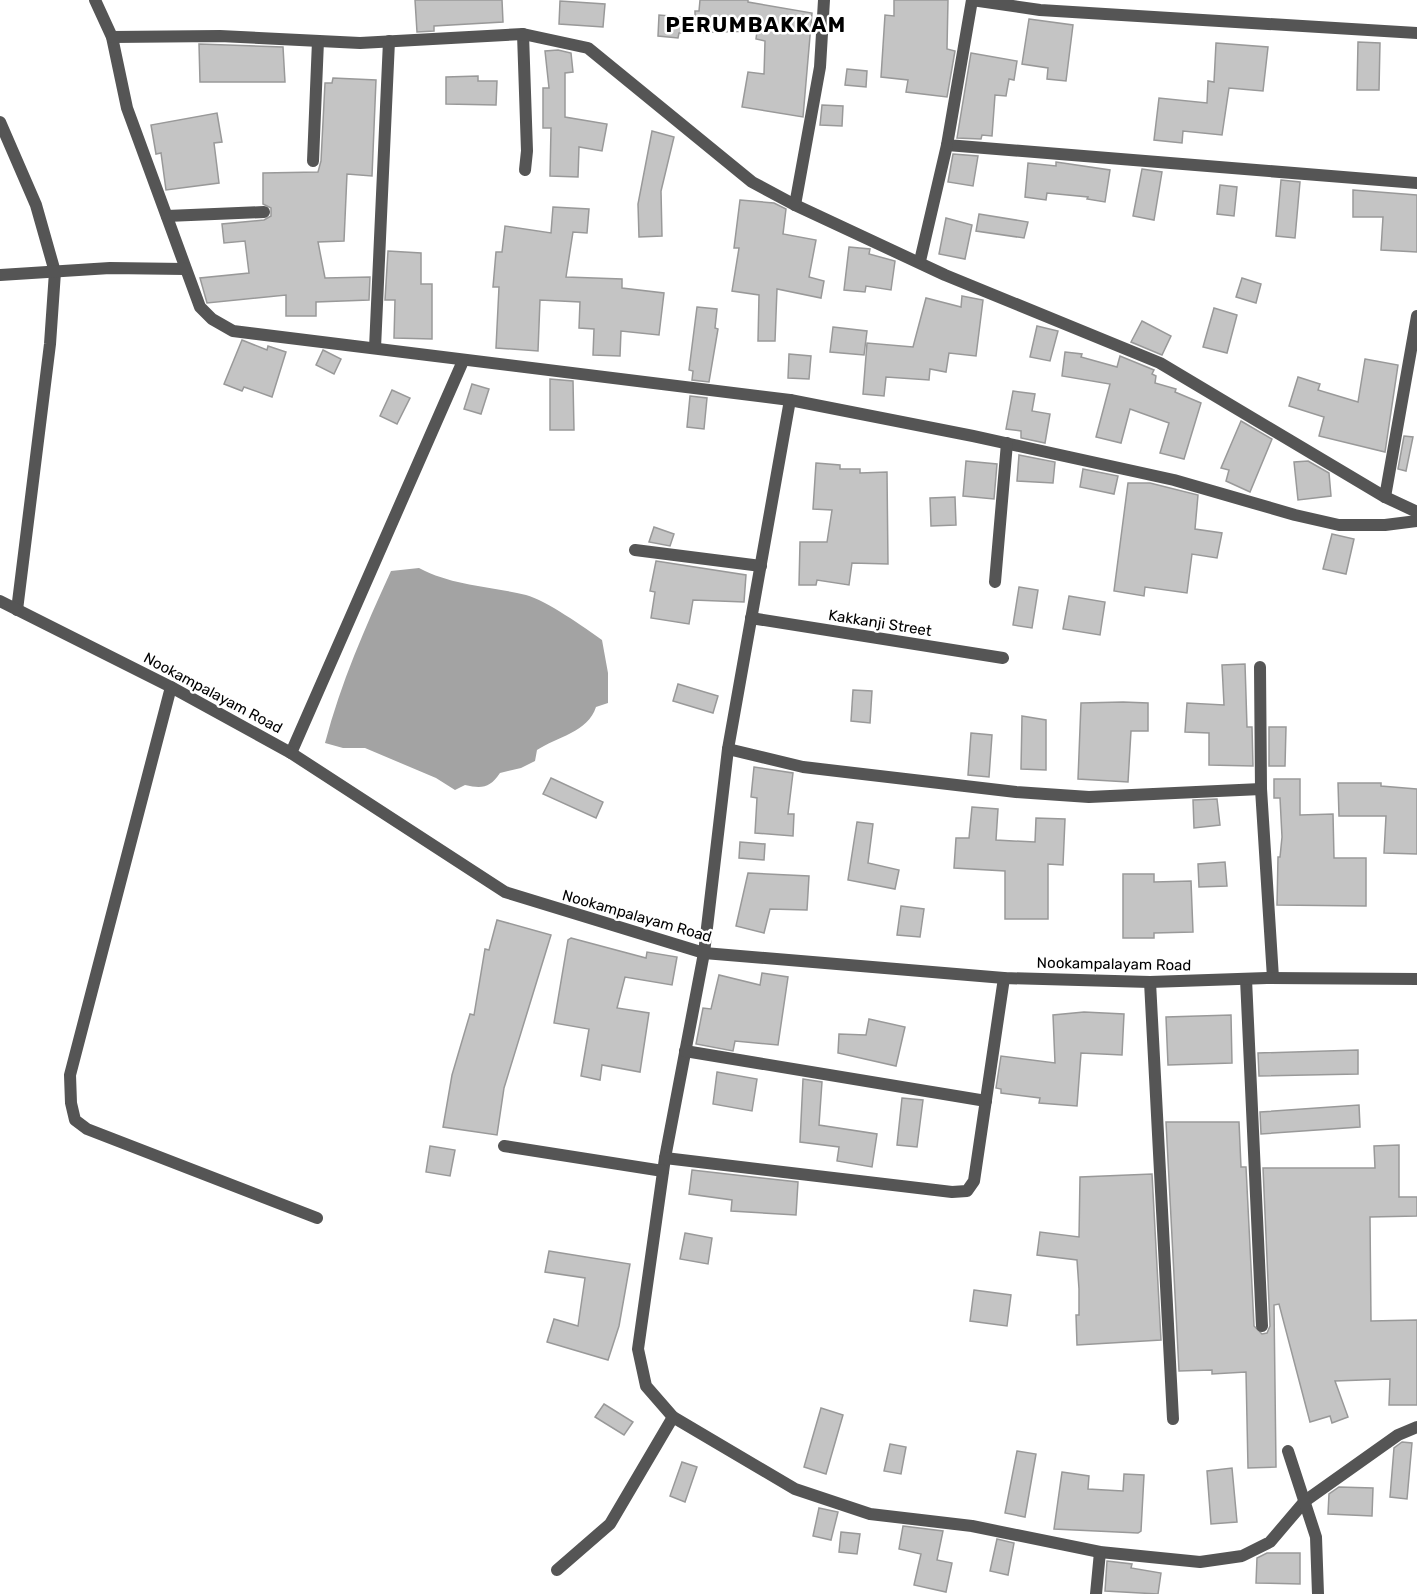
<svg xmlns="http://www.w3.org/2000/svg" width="1417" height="1594" font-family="Rubik,sans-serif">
	<rect width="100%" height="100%" fill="#fff"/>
	<!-- water -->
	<path fill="#a3a3a3" d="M419,568C453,586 489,586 526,595C546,600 585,628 602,640L608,673V703L596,707C588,732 557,737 537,750L535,761L521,768L500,773C490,788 482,789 465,785L455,790L436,778L365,748H343L325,743C341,682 365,628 391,571Z"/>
	<!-- building -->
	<g fill="#c4c4c4" stroke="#999" stroke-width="1.5">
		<path d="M415,0H502L503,22L434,26V31L417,32Z"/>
		<path d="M700,0H748V2L812,13L803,117L742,107L748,72L764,74L765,41L756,39L757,31L679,33L678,38L658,36L659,15L695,18V11H699Z"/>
		<path d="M894,0H948L947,49L955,51L947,97L906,92L908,80L881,77L885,15L894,16Z"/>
		<path d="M560,1L605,4L603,27L559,24Z"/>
		<path d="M1029,19L1073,25L1066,81L1047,79L1048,68L1022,64Z"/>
		<path d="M1358,42L1380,43L1379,90H1357Z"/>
		<path d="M1216,43L1268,47L1263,91L1229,88L1222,135L1183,131L1182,143L1154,140L1159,98L1207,103L1208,81L1214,82Z"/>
		<path d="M199,44L283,47L285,82H200Z"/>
		<path d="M558,50L571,53L573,72L565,73V117L607,124L602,151L579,147L578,177L550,176L551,128H543V88H549L545,51Z"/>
		<path d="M971,53L1017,61L1014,80L1009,79L1006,96L995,95L992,136L982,135L981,139L957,138Z"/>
		<path d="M847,69L867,71L866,87L845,85Z"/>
		<path d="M478,76V81H497L496,105L446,104V77Z"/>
		<path d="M333,78L376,80L372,176L347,174L344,241L318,242L325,278L370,277L369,300L316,302V316H286V295L207,303L200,278L249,273L245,241L224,243L222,224L264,220L271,216V208L263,204V173L318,172L321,161L325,83H332Z"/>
		<path d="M822,105L843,106L842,126L820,125Z"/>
		<path d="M217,113L222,142L214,143L219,183L166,190L161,153L156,154L151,125Z"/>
		<path d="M652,131L674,137L661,191L662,236L639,237L638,204Z"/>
		<path d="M953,154L978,156L973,186L948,182Z"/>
		<path d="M1056,162L1110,170L1105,202L1087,199L1088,197L1047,193L1046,200L1025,197L1028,163L1056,166Z"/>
		<path d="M1142,169L1162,172L1154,220L1133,216Z"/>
		<path d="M1281,180L1300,182L1295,238L1276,236Z"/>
		<path d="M1220,185L1237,187L1234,216L1217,214Z"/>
		<path d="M1353,190L1417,195V252L1381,250L1383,217H1353Z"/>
		<path d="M740,200L774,203L786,209L783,234L816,240L809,277L824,281L821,298L777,289L775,341H758L759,295L732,291L739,248H734Z"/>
		<path d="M553,207L589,209L587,233L573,232L566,277L622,279V288L664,293L659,335L621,331L620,356L593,355L594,329L579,328L580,302L540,300L538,351L496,348L499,287H493L496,252H502L505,226L551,233Z"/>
		<path d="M979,214L1028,222L1024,238L976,231Z"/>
		<path d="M946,218L972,225L965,259L939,254Z"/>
		<path d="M849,247L870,249L869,254L895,261L891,290L866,286L865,292L844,290Z"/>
		<path d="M388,251L421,253V284H432V339L394,338L395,300H385Z"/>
		<path d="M1242,278L1261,284L1256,303L1236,297Z"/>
		<path d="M962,296L983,300L976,356L949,353L946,372L930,369L929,380L886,377L884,396L863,394L867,343L913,347L926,298L961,307Z"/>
		<path d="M697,307L717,309L715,328L718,329L709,382L692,380L693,371L689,370Z"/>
		<path d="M1214,308L1237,315L1227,353L1203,347Z"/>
		<path d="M1142,321L1171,336L1162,355L1131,342Z"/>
		<path d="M1037,326L1058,331L1050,361L1030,357Z"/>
		<path d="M833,327L867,331L864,355L830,352Z"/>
		<path d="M242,340L267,350L268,346L286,352L272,397L244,387L242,391L224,384Z"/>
		<path d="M323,350L341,359L334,374L316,365Z"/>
		<path d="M1065,352L1082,354L1081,357L1117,367L1120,356L1154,370L1152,374L1156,376L1155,383L1176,389L1175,392L1201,403L1184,459L1160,453L1169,423L1130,409L1121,443L1096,437L1110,384L1062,376Z"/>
		<path d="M789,354L811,356L809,379L788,378Z"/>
		<path d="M1365,359L1398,365L1385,452L1319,436L1324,417L1289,406L1298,377L1320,384L1318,390L1358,402Z"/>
		<path d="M550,379L573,381L574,430H550Z"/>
		<path d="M472,384L489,389L481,414L464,409Z"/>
		<path d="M392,390L410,398L397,424L380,416Z"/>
		<path d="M1013,391L1035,394L1032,411L1050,414L1045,443L1021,438V431L1006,429Z"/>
		<path d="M690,396L707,398L704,429L687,427Z"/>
		<path d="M1241,421L1272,439L1250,492L1226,481L1229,470L1221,468Z"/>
		<path d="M1404,436L1413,437L1406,471L1398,469Z"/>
		<path d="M1019,455L1055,462L1053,483L1017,481Z"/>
		<path d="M966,461L997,464L994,499L963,496Z"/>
		<path d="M1308,461L1329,473L1331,496L1298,500L1294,462Z"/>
		<path d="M816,463L840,465V469H860V473L887,472L888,564L852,563L849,585L817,580L816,585H799L800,542H827L832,510L813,509Z"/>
		<path d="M1083,469L1118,476L1114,494L1080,487Z"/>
		<path d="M1128,483H1150L1198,495L1195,529L1222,533L1217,558L1192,554L1187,593L1145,587L1144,596L1114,591Z"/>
		<path d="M955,497L956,525L931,526L930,498Z"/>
		<path d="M654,527L674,534L670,546L649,542Z"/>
		<path d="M1332,534L1354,539L1346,574L1323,569Z"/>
		<path d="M656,561L746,575L744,602L693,600L689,624L651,618L655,592L650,591Z"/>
		<path d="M1019,587L1038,590L1032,628L1013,625Z"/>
		<path d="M1069,596L1105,602L1100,635L1063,629Z"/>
		<path d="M1245,664L1247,727H1252L1253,766L1209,765V733L1185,732L1187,703L1224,705L1222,665Z"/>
		<path d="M678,684L718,696L713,713L673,701Z"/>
		<path d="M853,690L872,691L870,723L851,721Z"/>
		<path d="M1123,702L1148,703V731H1131L1128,782L1078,779L1081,703Z"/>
		<path d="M1022,716L1046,720V770L1021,769Z"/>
		<path d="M1269,727H1286L1285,766H1269Z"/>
		<path d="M971,733L992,735L989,777L968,775Z"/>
		<path d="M754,767L793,773L788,814H794L793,836L755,833L757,798L751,797Z"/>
		<path d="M551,778L603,802L596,818L543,794Z"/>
		<path d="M1274,779H1300V815L1333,814L1334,858H1366V906L1277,905L1278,857H1280L1282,837L1280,798H1274Z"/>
		<path d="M1338,783H1381V786L1417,789V854L1384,853L1386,816H1339Z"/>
		<path d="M1217,799L1220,825L1194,828L1193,800Z"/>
		<path d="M972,807L998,809L996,840L1035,842L1036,818L1065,819L1063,865L1048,864V919H1005V871L954,868L956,838H969Z"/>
		<path d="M857,822L873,824L868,863L899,870L895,889L848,880Z"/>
		<path d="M740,842L765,844L764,860L739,858Z"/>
		<path d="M1225,862L1227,886L1199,887L1198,864Z"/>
		<path d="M748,873L809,876L807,910L770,909L764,933L736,926Z"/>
		<path d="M1123,874H1154V882L1191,881L1193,932L1154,933V938H1123Z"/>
		<path d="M901,906L924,909L920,937L897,935Z"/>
		<path d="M497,920L551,935L504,1088L497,1135L443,1127L452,1075L470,1014L474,1015L485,949L489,950Z"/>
		<path d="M571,938L646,958L647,952L677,957L672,985L625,977L617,1008L649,1013L640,1072L602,1065L600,1080L581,1076L589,1029L554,1023L568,940Z"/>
		<path d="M762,973L788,977L778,1045L735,1041L733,1051L696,1044L703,1008L711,1009L719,975L760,985Z"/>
		<path d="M1084,1012L1124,1014L1122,1055L1081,1053L1077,1106L1039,1103L1040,1098L1001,1093V1089L996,1088L1001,1056L1055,1063L1053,1015Z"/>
		<path d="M1231,1015L1232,1063L1168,1065L1166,1017Z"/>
		<path d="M869,1019L905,1027L896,1066L838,1053L839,1034L866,1035Z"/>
		<path d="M1358,1050V1074L1259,1076L1258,1053Z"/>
		<path d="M717,1072L757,1079L752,1111L713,1104Z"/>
		<path d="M803,1079L822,1082L819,1125L877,1134L872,1167L837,1161L839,1147L800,1142Z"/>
		<path d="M902,1098L923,1100L917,1147L897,1145Z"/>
		<path d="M1359,1105L1360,1127L1261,1134L1260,1112Z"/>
		<path d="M1166,1122H1239L1241,1167H1246L1254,1326L1262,1334L1267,1333L1270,1326L1263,1168H1375L1374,1146L1399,1145V1197H1417V1216L1370,1217L1371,1321L1417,1320V1405H1389L1390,1379L1335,1381L1348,1417L1332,1423L1330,1416L1310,1422L1279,1304L1274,1305L1276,1467L1248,1468L1246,1372L1212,1374V1370L1179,1371Z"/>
		<path d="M430,1146L455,1150L450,1176L426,1172Z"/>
		<path d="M692,1170L798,1182L796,1215L731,1211L732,1200L689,1194Z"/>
		<path d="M1152,1174L1161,1340L1077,1345L1076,1315H1079V1289L1077,1260L1037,1255L1040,1232L1079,1237L1080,1177Z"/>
		<path d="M685,1233L712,1238L708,1264L680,1259Z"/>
		<path d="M549,1251L630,1264L619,1326L608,1360L547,1342L554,1319L578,1326L585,1278L545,1272Z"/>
		<path d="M974,1290L1011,1295L1007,1326L970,1321Z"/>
		<path d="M604,1404L633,1422L624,1435L595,1417Z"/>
		<path d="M821,1408L843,1415L826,1474L804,1467Z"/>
		<path d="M1402,1442L1412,1443L1407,1499L1390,1497L1394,1448Z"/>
		<path d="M890,1444L906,1447L901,1474L884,1471Z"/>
		<path d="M1017,1451L1036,1454L1025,1517L1005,1513Z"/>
		<path d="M682,1462L697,1467L685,1502L670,1496Z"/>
		<path d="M1232,1468L1237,1522L1211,1524L1207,1471Z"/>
		<path d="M1062,1472L1089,1476L1088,1489L1123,1491L1124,1474L1144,1475L1141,1531L1138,1533L1054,1529Z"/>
		<path d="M1339,1487L1373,1488L1372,1516L1328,1514L1329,1494Z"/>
		<path d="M819,1508L838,1512L831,1540L813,1536Z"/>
		<path d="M903,1526L943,1531L937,1560L952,1563L946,1592L914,1585L921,1554L899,1549Z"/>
		<path d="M841,1532L860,1534L857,1554L839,1552Z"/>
		<path d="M997,1539L1014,1543L1008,1575L990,1571Z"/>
		<path d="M1267,1553H1300V1584L1256,1583L1257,1558Z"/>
		<path d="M1107,1561L1132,1564L1131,1568L1161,1573L1158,1594L1105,1591Z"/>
	</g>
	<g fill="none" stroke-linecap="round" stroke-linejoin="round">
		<!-- minor -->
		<g stroke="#555" stroke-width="12">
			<path d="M95,0L112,37L127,108L200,307L212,319L233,331L790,400L973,436L1174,480L1295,515L1339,525H1385L1417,521"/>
			<path d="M972,0L947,145L1417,183"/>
			<path d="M972,0L1040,10L1417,33"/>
			<path d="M523,34L527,151L525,170"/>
			<path d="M112,37L220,36L360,43L523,34L588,48L752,182L795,205L945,275L1160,363L1385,497L1417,512"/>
			<path d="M0,122L36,205L55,272L50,344L17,610"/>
			<path d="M313,161L318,41"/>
			<path d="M795,205L820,67L824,0"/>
			<path d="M167,216L264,212"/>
			<path d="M920,261L947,145"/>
			<path d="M0,275L110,268L185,269"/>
			<path d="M375,348L389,41"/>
			<path d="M790,400L728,749L704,953L665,1158L638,1349L646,1386L673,1417L795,1489L870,1514L972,1526L1100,1552L1200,1562L1242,1556L1270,1542L1305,1501L1398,1435L1417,1427"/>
			<path d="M1385,497L1417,316"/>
			<path d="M635,550L761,566"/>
			<path d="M995,582L1007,443"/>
			<path d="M751,618L1003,658"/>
			<path d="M1260,667L1261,789L1273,978"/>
			<path d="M171,687L70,1075L71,1103L75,1120L87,1129L317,1218"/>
			<path d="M728,749L803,767L1016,792L1089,797L1261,789"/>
			<path d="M291,753L463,361"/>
			<path d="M1246,979L1262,1326"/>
			<path d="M1150,982L1173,1419"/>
			<path d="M685,1051L986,1101"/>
			<path d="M504,1146L663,1171"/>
			<path d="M665,1158L952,1192L967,1191L974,1181L1004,978"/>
			<path d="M1288,1451L1316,1537L1318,1594"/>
			<path d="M557,1570L610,1524L673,1417"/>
			<path d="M1096,1594L1100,1552"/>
		</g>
		<!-- tertiary -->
		<path stroke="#555" stroke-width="12" d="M0,601L171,687L291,753L505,892L704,953L1004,978L1150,982L1267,978L1417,979"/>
	</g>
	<g text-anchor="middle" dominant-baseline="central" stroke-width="5" stroke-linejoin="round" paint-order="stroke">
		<!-- street labels -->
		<g font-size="15" fill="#000" stroke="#fff">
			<text transform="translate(880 623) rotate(9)">Kakkanji Street</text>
			<text transform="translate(213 693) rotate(28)">Nookampalayam Road</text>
			<text transform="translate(637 916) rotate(16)">Nookampalayam Road</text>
			<text transform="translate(1114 964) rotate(1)">Nookampalayam Road</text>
		</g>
		<!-- district labels -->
		<g font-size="21" font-weight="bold" letter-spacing="1.5" fill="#000" stroke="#fff">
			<text x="756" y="24">PERUMBAKKAM</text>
		</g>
	</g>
</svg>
